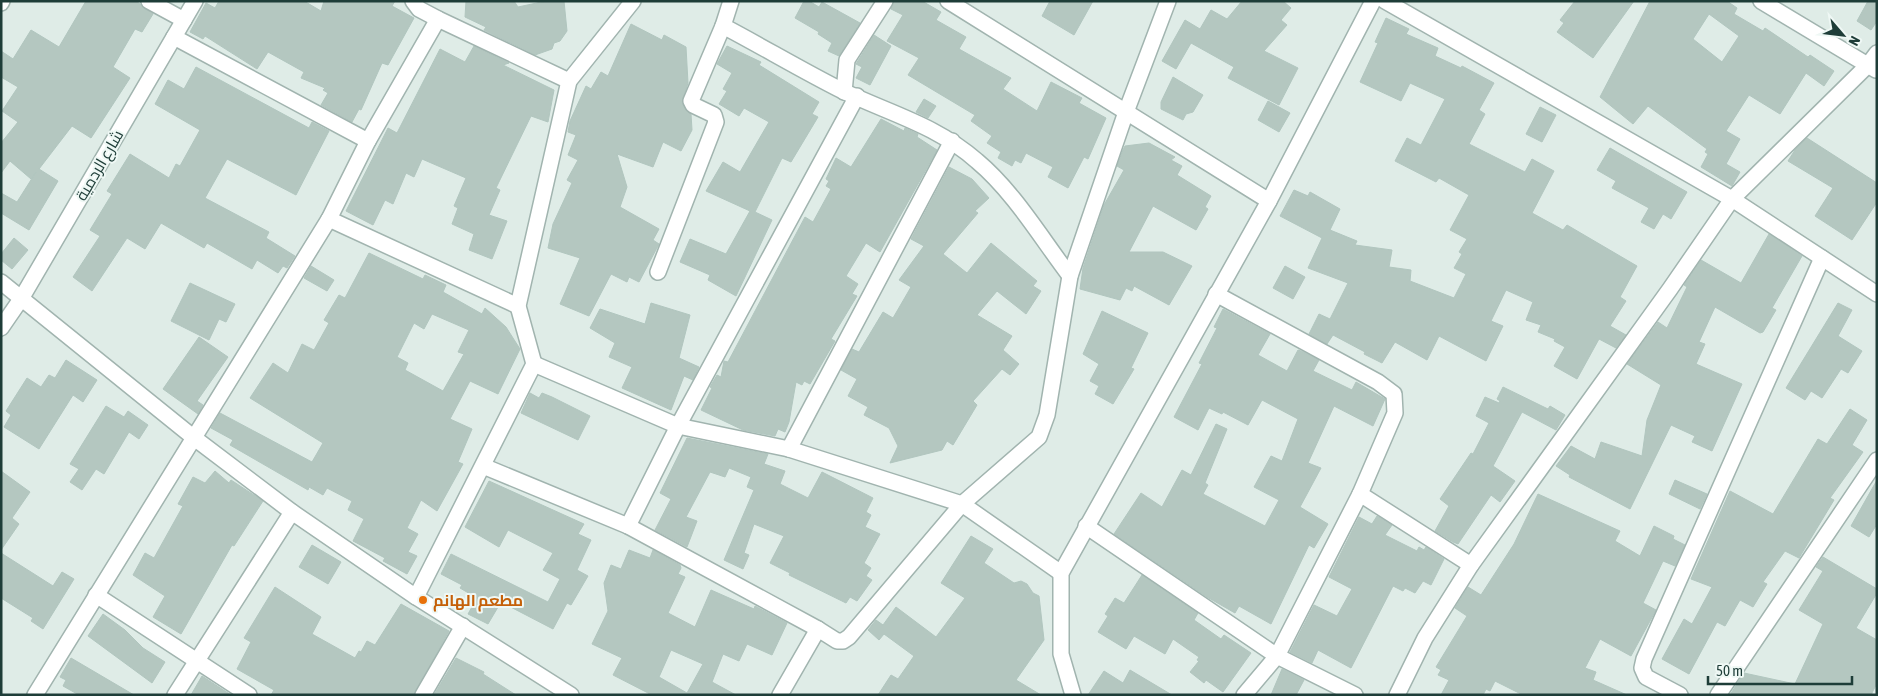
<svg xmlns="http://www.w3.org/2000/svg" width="1878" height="696" font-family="'Asap Condensed',Cairo,sans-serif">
	<rect width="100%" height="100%" fill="#dfece7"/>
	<!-- building -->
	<g fill="#b4c7c0" stroke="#b1c6bf" fill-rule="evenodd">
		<path d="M86,1H136L153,14L142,32L135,29L113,67L130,78L91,138L72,126L39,169L58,181L29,230L1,213V193L17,202L36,172L31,179L10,161L1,173V143L18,122L2,111L18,87L1,77V51L13,59L31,30L59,47Z"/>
		<path d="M219,1H304L321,11L324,1H395L392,6L414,18L388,65L382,63L361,110L359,109L352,122L321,105L328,93L323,90L325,88L301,78L304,72L268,52L257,69L205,36L203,39L190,32L206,3L215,8Z"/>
		<path d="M466,1H514L518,7L546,1H564L567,31L560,41L554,43L552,49L535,55L484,30L486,27L465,17Z"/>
		<path d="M804,1H809L819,7L822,2L860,23L839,56L828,51L832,43L818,34L819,32L795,18Z"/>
		<path d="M894,1H922L941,12L936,20L966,37L959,49L1011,78L1003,89L1037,111L1051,82L1082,98L1079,103L1106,118L1088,159L1084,157L1068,188L1048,177L1053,167L1026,153L1021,163L1015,160L1012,166L998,158L1001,152L987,143L992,136L971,121L975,115L908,75L919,58L887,41L903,15L891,9Z"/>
		<path d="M1050,1H1093L1074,35L1042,16Z"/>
		<path d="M1242,1H1283L1291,8L1281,20L1287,25L1264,51L1298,68L1279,105L1228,78L1234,67L1191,43L1176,69L1162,61L1185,20L1200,29L1211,10L1227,19Z"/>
		<path d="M1575,1H1634L1593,58L1557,32L1564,23L1560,20Z"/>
		<path d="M1650,1H1727L1737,8L1734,14L1763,31L1765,28L1808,57L1810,55L1834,71L1824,86L1806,73L1780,114L1749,95L1726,131L1740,139L1726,164L1740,172L1732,186L1701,167L1708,154L1705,152L1707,149L1648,106L1633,124L1600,97ZM1709,14L1739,36L1722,62L1693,39Z"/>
		<path d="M1868,1H1877V21L1871,30L1857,21Z"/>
		<path d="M1386,18L1409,29L1406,34L1438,48L1435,56L1461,68L1462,66L1494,83L1479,110L1485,114L1469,144L1525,172L1532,159L1554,171L1532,213L1563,230L1567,225L1637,266L1620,297L1626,301L1610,326L1626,335L1616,348L1599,339L1577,379L1554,366L1565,347L1554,341L1555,339L1538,332L1541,325L1526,320L1533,302L1506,290L1491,321L1503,326L1486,361L1439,336L1427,360L1395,342L1382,363L1364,354L1365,352L1333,335L1327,344L1309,334L1319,314L1330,319L1348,283L1308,268L1322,238L1280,216L1294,190L1308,196L1310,192L1340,209L1330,230L1357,241L1355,245L1392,250L1389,267L1411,270L1410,281L1454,298L1466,274L1454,268L1462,254L1459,252L1467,239L1450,230L1469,195L1439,178L1436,182L1395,161L1407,138L1421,145L1445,99L1410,83L1401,101L1360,82L1378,43L1375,42Z"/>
		<path d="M631,24L662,40L664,35L686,47L688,83L682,102L685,109L691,114L692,130L681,151L663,142L653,167L617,154L627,187L620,207L659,229L653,240L659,244L639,282L629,277L627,282L611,274L589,316L560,304L580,258L548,248L553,224L572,183L567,180L578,160L568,155L576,135L568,132L570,121L586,86L591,89L601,72L608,76Z"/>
		<path d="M874,35L891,46L870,85L856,78L862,67L856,64Z"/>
		<path d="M474,46L509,63L503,65L554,90L548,122L531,116L496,188L500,190L489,215L507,221L492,259L469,250L474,234L452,224L458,208L454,206L466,178L422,159L414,177L406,173L393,204L385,200L373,225L346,211L388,128L397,133L440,49L465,62Z"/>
		<path d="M727,46L761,62L759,65L819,102L812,114L818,117L791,162L782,158L755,212L772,220L736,296L708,280L710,275L680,262L690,239L726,254L750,211L706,191L723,162L740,172L769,122L744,108L739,116L719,104L727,91L723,89L732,73L717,64Z"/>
		<path d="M196,67L309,128L312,122L329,131L296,195L227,159L205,198L269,232L266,238L295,256L287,268L283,266L278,273L257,260L252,269L207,243L204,248L161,223L145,249L127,238L92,291L73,277L100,236L90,230L112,194L107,191L130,154L169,178L176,164L180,166L200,130L155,104L168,80L184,89Z"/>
		<path d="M1173,77L1203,95L1193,112L1186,114L1183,120L1161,109V102Z"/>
		<path d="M924,99L936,106L928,118L916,112Z"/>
		<path d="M1268,101L1290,113L1279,132L1258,120Z"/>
		<path d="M1540,107L1556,115L1542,142L1526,134Z"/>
		<path d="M881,119L904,131L905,128L918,134L917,137L937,150L880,252L866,243L846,276L858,284L852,294L857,296L831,339L835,341L810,384L804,381L802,385L796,382L789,422L785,432L778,429L775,436L743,430L701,410L712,388L710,387L717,375L721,377L724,361L728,362L737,345L805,217L813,222L831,189L826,186L829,181L826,179L836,158L851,167Z"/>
		<path d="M1807,138L1877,183V202L1852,240L1815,216L1833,188L1788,161L1795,150Z"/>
		<path d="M1149,143L1175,157L1171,160L1182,166L1177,175L1211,196L1205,207L1208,209L1196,230L1153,206L1129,252H1163L1192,266L1169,305L1134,286L1132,291L1126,288L1120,300L1080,289L1083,268L1104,205L1124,170L1117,166L1123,150L1125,146Z"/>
		<path d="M1610,148L1687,192L1671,219L1663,214L1654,229L1641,222L1649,208L1612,188L1616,181L1597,170Z"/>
		<path d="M949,167L972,179L989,198L975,211L978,213L943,254L967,273L991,243L1037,281L1033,286L1041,291L1026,314L997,291L977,315L1012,336L1003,350L1019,364L1010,375L1002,369L973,401L977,405L953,445L947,441L942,450L890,463L898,446L889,428L864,415L868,407L848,396L857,379L841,370L852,349L859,352L883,312L893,318L911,287L899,280L924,246L911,239Z"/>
		<path d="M1769,234L1802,256L1772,308L1776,310L1763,332L1760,333L1715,307L1699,342L1705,344L1696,364L1742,384L1712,451L1692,442L1695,436L1671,425L1630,509L1569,477L1570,475L1556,466L1571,446L1595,459L1601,442L1642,456L1647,420L1661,385L1627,364L1658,322L1667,328L1687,287L1684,285L1701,260L1741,283Z"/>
		<path d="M14,238L28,250L12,269L1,260V254Z"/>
		<path d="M369,253L423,279L425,275L446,285L443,292L482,314L485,308L506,327L520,349L498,394L470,381L450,419L472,429L458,462L463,464L437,511L421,500L407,528L418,534L408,552L417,556L407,574L383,561L385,558L353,541L364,519L348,510L352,501L327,488L323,495L309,487L308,490L230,445L233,440L211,428L220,413L312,462L323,443L250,398L273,363L288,373L302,344L314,350L329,323L324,320L339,295L345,298ZM432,314L469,330L458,352L464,354L443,391L405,370L408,363L397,357L414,323L424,329Z"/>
		<path d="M311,266L334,280L327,291L304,278Z"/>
		<path d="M1285,266L1305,277L1293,299L1273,288Z"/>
		<path d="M190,283L235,304L226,322L219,319L209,340L171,321Z"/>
		<path d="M651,303L690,315L679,358L699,367L693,380L684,376L671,410L622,388L632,367L609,357L615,343L590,328L600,309L645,324Z"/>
		<path d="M1838,303L1852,310L1838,336L1862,351L1848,373L1841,369L1822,398L1811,391L1805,400L1786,388Z"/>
		<path d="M1223,309L1270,334L1258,355L1287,371L1298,350L1301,351L1319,360L1313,371L1352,390L1356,382L1385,399L1373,426L1334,406L1308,463L1321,468L1300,507L1328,524L1314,548L1309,545L1271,624L1239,606L1235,613L1207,597L1114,534L1141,493L1162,507L1182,470L1191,475L1216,424L1227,429L1205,483L1208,485L1203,494L1265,526L1279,500L1254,487L1271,456L1282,461L1298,419L1262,400L1248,425L1223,412L1222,414L1209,408L1198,430L1174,417L1202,364L1199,363L1217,328L1214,327Z"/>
		<path d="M1102,311L1148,333L1131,368L1134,369L1113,404L1095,394L1099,386L1090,381L1099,364L1083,354Z"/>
		<path d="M199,337L228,357L197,401L203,405L198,414L163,389Z"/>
		<path d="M66,360L97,380L83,402L73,395L39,449L4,427L11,415L6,411L27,378L41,387L49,375L55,378Z"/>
		<path d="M1503,387L1548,409L1550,406L1565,415L1556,430L1522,412L1493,466L1515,481L1500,502L1491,495L1458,544L1453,542L1435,531L1449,506L1440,499L1471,453L1473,454L1489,423L1476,416L1485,397L1499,403L1500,401L1497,399Z"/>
		<path d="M530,393L539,398L542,393L552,397L590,416L578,440L521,413Z"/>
		<path d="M106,406L124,417L128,411L148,425L139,439L129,432L104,474L96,469L82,490L70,482L79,469L70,464Z"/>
		<path d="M1850,409L1867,420L1852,445L1863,452L1830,498L1834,500L1799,558L1785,551L1763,582L1767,584L1753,607L1740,600L1725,626L1717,622L1689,674L1662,659L1684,619L1692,624L1712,587L1691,579L1730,491L1773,514L1818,439L1827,444Z"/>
		<path d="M687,438L768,454L764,464L785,471L780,484L808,498L822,472L873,498L866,512L871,515L865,527L880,534L864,563L871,568L866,576L872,580L857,601L850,597L846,603L789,575L790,573L770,563L784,536L754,524L744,553L749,555L743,569L724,560L754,490L747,487L751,477L729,468L725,477L710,472L686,517L697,521L687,547L655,530L671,499L660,493Z"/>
		<path d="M1,471L30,492L12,518L19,524L1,550Z"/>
		<path d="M215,471L229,483L231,480L263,501L234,546L232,545L181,634L153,617L165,596L133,575L145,553L154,558L183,506L178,504L193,477L205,483Z"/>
		<path d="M1675,480L1707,494L1700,509L1669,494Z"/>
		<path d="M1877,480V524L1869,537L1851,526Z"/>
		<path d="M489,481L584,524L578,534L591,540L577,570L588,576L571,605L567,603L553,629L501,602L488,624L468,614L477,598L460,588L462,585L441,574L451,554L548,602L560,579L543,570L553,553L508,530L499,547L465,527Z"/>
		<path d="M1538,494L1620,531L1615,541L1640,556L1654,526L1674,536L1673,539L1685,545L1675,566L1663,561L1643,603L1656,610L1631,656L1600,639L1585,668L1596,672L1593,680L1627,695H1523L1495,681L1490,691L1486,689L1483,695H1441L1449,680L1438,675L1441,670L1436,667L1467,616L1455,608L1468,587L1481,595L1514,544Z"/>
		<path d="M1377,516L1392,525L1385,535L1417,551L1419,547L1424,550L1426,547L1444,559L1431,585L1423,581L1415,593L1405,588L1403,591L1393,586L1351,668L1318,650L1312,663L1290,652L1314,605L1337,616L1352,589L1329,577L1359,517L1372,524Z"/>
		<path d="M971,536L993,549L984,563L1014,583L1021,581L1027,584L1033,593L1039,596L1044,640L1016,680L1041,695H878L891,675L898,679L914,656L884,634L879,640L868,630L876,620L883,625L896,607L936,637L965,598L941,583Z"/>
		<path d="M312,545L341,562L328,584L299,567Z"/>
		<path d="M629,550L650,558L653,550L680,565L681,568L678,574L685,577L668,613L695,627L711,590L754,609L755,606L787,623L772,655L747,644L739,661L723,654L712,682L736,695H652L613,675L622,658L592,644L608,611L604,583L611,565L621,569ZM671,650L703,664L687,693L659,677Z"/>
		<path d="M1,553L53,586L62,572L74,579L43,629L31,621L33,618L1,598Z"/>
		<path d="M1823,557L1877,589V593L1856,628L1877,640V683L1871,695H1730L1744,673L1795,684L1823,624L1799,610L1823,571L1816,567Z"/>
		<path d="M1142,575L1198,613L1194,620L1221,639L1224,635L1251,653L1223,692L1206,680L1204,683L1190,672L1199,661L1197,660L1199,657L1173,639L1165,654L1134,636L1126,649L1098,632L1108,616L1105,614L1115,598L1124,603Z"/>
		<path d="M275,587L321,617L312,634L355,658L359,651L361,652L367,641L375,645L401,604L449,631L414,695H271L274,690L237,669L251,642L244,638Z"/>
		<path d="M103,614L125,630L143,648L165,662L152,683L88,636Z"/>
		<path d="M71,658L134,695H79L63,686L66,680L60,677Z"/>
		<path d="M456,658L484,672L483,674L516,695H434Z"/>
		<path d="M1282,669L1304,680L1296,695H1271Z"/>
		<path d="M1130,670L1172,695H1088L1104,671L1123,683Z"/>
		<path d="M202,676L231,695H191Z"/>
	</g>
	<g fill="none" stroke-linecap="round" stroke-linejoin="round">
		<!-- minor casing -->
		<g stroke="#a1b4af" stroke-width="18">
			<g id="minor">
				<path d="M149,1L184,20"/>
				<path d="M413,1L419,9L438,19L569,81"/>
				<path d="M731,1L723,26C763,47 803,71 843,91C891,114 936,125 977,161C1014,192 1041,238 1070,276"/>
				<path d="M948,1L1269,201"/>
				<path d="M1385,1L1732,199L1877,294"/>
				<path d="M1761,1L1876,70"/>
				<path d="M1,3L2,1"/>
				<path d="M174,37L368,141"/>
				<path d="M844,92L847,60L885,1"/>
				<path d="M329,219L518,306"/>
				<path d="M658,272L716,122L714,115L693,105L691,101L723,26"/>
				<path d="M1,282L193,437L292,512L416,597L571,695"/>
				<path d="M1216,294L1378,382L1394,394L1395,413L1360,494L1277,656L1244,695"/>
				<path d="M1,328L21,299L195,1"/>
				<path d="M534,364L678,426L789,449L962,504L1061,573"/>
				<path d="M789,449L952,141"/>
				<path d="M483,466L628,526L818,629"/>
				<path d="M1360,494L1471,565"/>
				<path d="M628,526L678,426L857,96"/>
				<path d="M1086,526L1277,656L1355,695"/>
				<path d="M96,595L249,695"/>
				<path d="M416,597L534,364L518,306L569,81L633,1"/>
				<path d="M35,695L329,219L368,141L438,19"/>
				<path d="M175,695L292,512"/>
				<path d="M423,695L463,626"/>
				<path d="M780,695L818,629L837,641H843L849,637L962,504L1039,437L1047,415L1070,276L1126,112L1168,1"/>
				<path d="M1073,695L1061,654V573L1269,201L1373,1"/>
				<path d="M1397,695L1425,638L1471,565L1670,289L1732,199L1868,65L1877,53"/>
				<path d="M1680,695L1646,677L1642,668L1644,659L1822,258"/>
				<path d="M1718,695L1877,460"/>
			</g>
		</g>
		<!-- minor -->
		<use href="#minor" stroke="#fff" stroke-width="15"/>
	</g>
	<!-- markers -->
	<circle fill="#e8710a" stroke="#eff8f5" stroke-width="2" cx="423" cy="600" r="5"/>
	<g text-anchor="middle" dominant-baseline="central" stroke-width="4" stroke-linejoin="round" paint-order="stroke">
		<!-- street labels -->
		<g font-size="16" fill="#1e3d38" stroke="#eff8f5">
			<text transform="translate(99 165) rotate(-60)">شارع الردمية</text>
		</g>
		<!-- food labels -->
		<g font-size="16" font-weight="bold" fill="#c56008" stroke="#eff8f5" text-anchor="start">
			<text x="433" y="600">مطعم الهانم</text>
		</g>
	</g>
	<!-- border -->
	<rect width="1878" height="696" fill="none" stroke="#1e3d38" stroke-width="5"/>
	<!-- north arrow -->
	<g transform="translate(1843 35) rotate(118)" stroke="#eff8f5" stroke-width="4" paint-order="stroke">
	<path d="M0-4L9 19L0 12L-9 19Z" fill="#1e3d38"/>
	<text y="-8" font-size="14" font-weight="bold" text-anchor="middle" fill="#1e3d38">N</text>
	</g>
	<!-- scale -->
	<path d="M1708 676v8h144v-8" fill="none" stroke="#1e3d38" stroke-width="2.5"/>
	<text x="1716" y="676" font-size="15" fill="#1e3d38" stroke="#eff8f5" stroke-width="4" paint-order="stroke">50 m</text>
</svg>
